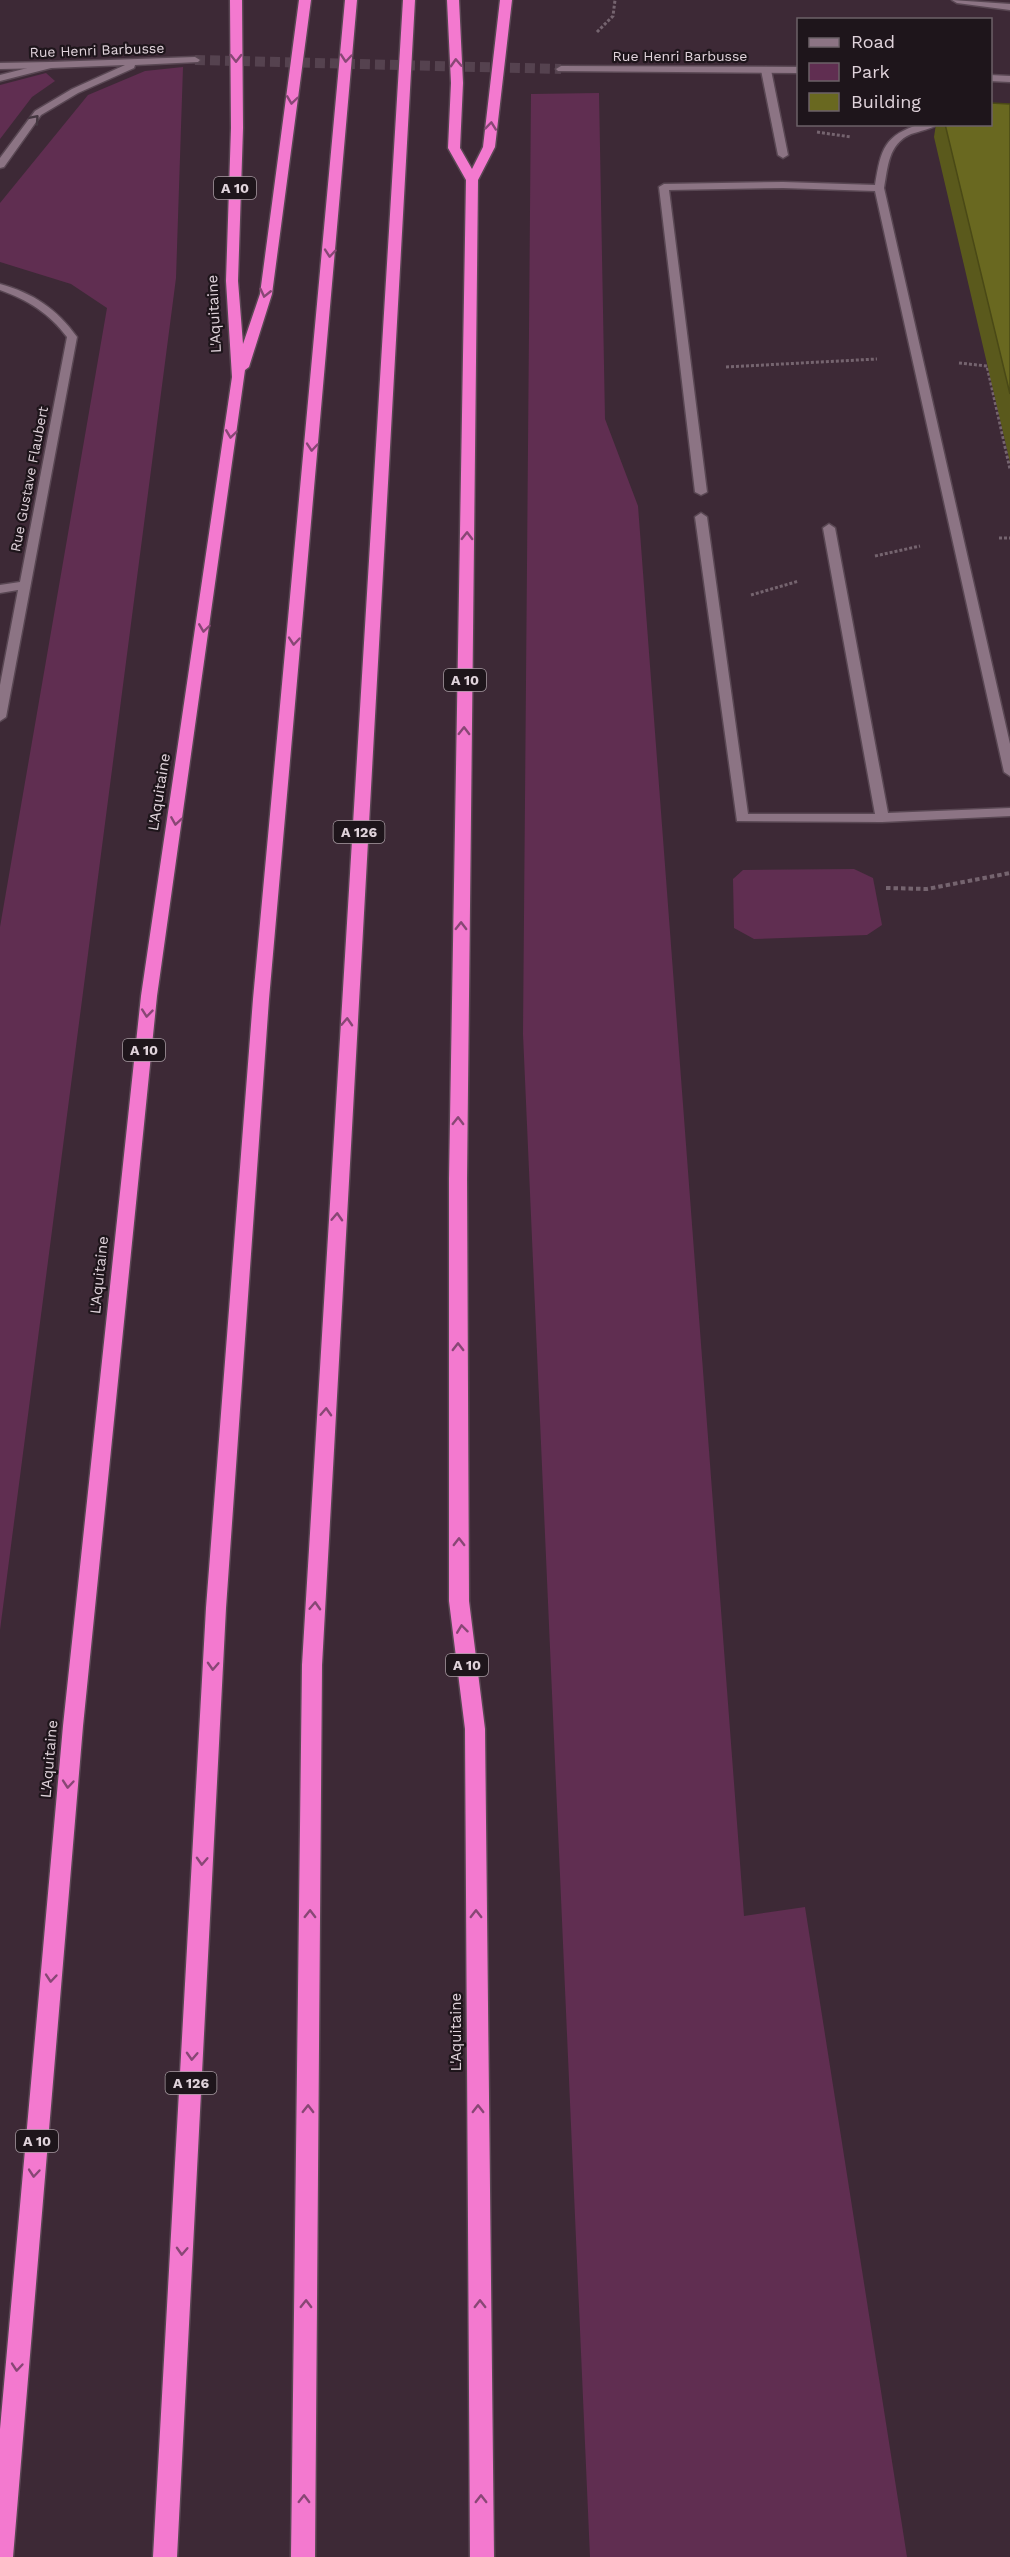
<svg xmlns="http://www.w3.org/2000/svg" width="1010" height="2557" font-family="'Work Sans',sans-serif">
	<rect width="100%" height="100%" fill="#3d2936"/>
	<!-- green -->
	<g fill="#602e51">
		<path d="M183,67L176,278L0,1630V927L107,308L71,284L0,262V203L88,95L145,71Z"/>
		<path d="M46,73L55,81L32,97L0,139V85Z"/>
		<path d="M599,93L605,419L638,506L744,1916L805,1907L907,2557H590L523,1034L531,94Z"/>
		<path d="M854,869L873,878L882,925L867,935L754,939L734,928L733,879L743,870Z"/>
	</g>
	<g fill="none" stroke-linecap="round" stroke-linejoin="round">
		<!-- tertiary-tunnel -->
		<path stroke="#55424f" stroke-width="10" stroke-dasharray="10 5" stroke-linecap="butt" d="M195,60L561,69"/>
		<!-- service casing -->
		<g stroke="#594753" stroke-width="3">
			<g id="service">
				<path d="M952,0L1010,4V10L957,3Z"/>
				<path d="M766,67L771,70L788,155L783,158L778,155L761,70Z"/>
				<path d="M921,124H939C931,129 920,131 911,134C888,144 888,167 884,188L1010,744V776L1004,772L875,191L783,188L669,190L707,492L701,495L695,492L659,187L664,184L783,182L875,185C881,149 884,135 921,124Z"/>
				<path d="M701,513L707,517L748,814H875L823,528L829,524L835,528L888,813L1010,808V816L882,822L737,821L695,517Z"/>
			</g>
		</g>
		<!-- minor casing -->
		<g stroke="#594753" stroke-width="3">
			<g id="minor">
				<path d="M0,63L51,62L56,65L51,68L0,69Z"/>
				<path d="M0,284C33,293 57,309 77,337L6,717L0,721V685L18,590L0,593V585L20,582L67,337C49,313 28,300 0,290Z"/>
			</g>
		</g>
		<!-- tertiary casing -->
		<g stroke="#594753" stroke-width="3">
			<g id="tertiary">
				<path d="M195,57L200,60L198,62L135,65L134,68L78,93L41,115L4,167L0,168V158L35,111L72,89L125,65L51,68L0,81V75L51,62Z"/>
				<path d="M561,66L798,67V73L558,71L556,69Z"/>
				<path d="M990,75L1010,76V82L990,81Z"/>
			</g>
		</g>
		<!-- motorway casing -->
		<g stroke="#594753" stroke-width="3">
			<g id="motorway">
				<path d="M230,0H242L243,128L238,281L243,344L260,294L299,0H311L272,294L249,367L245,370L157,996L83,1726L13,2557H0V2429L63,1726L141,996L232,377L226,281L231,128Z"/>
				<path d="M345,0H357L269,999L226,1608L177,2557H153L206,1608L253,999Z"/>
				<path d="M403,0H415L322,1665L315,2557H291L302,1665Z"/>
				<path d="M447,0H459L463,83L460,148L472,169L483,147L500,0H512L495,147L478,180L467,1179L469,1601L485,1729L494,2557H470L465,1729L449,1601V1179L466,180L448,148L451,83Z"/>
			</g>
		</g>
		<!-- path-far1 -->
		<g stroke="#75646f" stroke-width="3" stroke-dasharray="3 2" stroke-linecap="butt">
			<path d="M597,32L613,16L615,0"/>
			<path d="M817,132L851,137"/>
			<path d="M959,363L987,366L1010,469"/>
			<path d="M726,367L877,359"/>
			<path d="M999,538H1010"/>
			<path d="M875,556L920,546"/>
			<path d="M751,595L799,581"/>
		</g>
		<!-- path -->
		<path stroke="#75646f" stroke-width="4" stroke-dasharray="4.5 3" stroke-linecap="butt" d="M886,888L927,889L1010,873"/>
		<!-- service -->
		<use href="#service" fill="#8c7484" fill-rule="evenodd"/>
		<!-- minor -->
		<use href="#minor" fill="#8c7484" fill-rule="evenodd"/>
		<!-- tertiary -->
		<use href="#tertiary" fill="#8c7484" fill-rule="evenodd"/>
		<!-- motorway -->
		<use href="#motorway" fill="#f379cf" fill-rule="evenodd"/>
	</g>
	<!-- wall -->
	<path fill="#5a591c" d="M1010,104V462L934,137L936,124H990Z"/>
	<!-- building -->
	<path fill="#696820" stroke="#4a4916" stroke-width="1.5" d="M990,103L1010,104V394L945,124H990Z"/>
	<!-- one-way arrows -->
	<defs><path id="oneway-chevron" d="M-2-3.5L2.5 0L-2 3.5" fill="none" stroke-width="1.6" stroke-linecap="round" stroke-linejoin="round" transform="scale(1.5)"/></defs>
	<g stroke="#884775">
		<use href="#oneway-chevron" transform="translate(236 58) rotate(90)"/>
		<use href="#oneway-chevron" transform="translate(346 58) rotate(95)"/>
		<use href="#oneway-chevron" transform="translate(456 63) rotate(-93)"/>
		<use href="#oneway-chevron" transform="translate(292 100) rotate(98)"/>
		<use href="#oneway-chevron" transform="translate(491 126) rotate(-84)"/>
		<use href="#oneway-chevron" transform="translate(330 253) rotate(95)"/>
		<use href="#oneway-chevron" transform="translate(265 293) rotate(103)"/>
		<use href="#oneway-chevron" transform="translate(231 434) rotate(98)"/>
		<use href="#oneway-chevron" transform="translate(312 447) rotate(95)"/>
		<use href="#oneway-chevron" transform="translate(467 536) rotate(-89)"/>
		<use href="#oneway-chevron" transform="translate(204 628) rotate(98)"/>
		<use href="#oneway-chevron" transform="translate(294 641) rotate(95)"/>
		<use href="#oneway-chevron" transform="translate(464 731) rotate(-89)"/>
		<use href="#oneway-chevron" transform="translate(176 821) rotate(99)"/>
		<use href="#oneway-chevron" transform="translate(461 926) rotate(-89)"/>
		<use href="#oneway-chevron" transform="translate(147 1013) rotate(96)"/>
		<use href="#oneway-chevron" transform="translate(347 1022) rotate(-87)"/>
		<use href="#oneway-chevron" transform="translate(458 1121) rotate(-89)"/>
		<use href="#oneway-chevron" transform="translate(337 1217) rotate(-87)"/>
		<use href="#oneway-chevron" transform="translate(458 1347) rotate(-90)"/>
		<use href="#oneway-chevron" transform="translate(326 1412) rotate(-87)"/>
		<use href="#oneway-chevron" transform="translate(459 1542) rotate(-90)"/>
		<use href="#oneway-chevron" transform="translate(315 1606) rotate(-87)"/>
		<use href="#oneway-chevron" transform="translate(462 1629) rotate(-97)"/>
		<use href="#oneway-chevron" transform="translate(213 1666) rotate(93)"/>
		<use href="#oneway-chevron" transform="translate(68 1784) rotate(95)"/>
		<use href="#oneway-chevron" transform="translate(202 1861) rotate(93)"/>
		<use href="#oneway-chevron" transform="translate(310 1914) rotate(-89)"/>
		<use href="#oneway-chevron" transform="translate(476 1914) rotate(-90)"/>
		<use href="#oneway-chevron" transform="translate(51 1978) rotate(95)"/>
		<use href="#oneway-chevron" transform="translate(192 2056) rotate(93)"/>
		<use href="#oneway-chevron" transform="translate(308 2109) rotate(-89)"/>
		<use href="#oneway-chevron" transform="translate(478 2109) rotate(-90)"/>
		<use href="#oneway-chevron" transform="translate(34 2173) rotate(95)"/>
		<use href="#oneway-chevron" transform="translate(182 2251) rotate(93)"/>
		<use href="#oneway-chevron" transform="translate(306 2304) rotate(-89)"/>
		<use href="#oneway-chevron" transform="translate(480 2304) rotate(-90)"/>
		<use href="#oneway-chevron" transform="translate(17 2367) rotate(95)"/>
		<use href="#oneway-chevron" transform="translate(304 2499) rotate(-89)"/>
		<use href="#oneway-chevron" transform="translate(481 2499) rotate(-90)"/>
	</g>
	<use stroke="#443640" href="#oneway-chevron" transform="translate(35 119) rotate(-49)"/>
	<g text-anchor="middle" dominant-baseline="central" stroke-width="4.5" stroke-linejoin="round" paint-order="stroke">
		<!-- far-street labels -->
		<g font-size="14" fill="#e0d3db" stroke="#1e151b">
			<text transform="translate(97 50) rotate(-2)">Rue Henri Barbusse</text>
			<text x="680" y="56">Rue Henri Barbusse</text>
			<text transform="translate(29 479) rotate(-79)">Rue Gustave Flaubert</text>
		</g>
		<!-- shield labels -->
		<g fill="#1e151b" stroke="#a69aa1" stroke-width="1.5">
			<rect x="214" y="177" width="42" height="22" rx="4.5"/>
			<rect x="444" y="669" width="42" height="22" rx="4.5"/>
			<rect x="333.5" y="821" width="51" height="22" rx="4.5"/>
			<rect x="123" y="1039" width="42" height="22" rx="4.5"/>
			<rect x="446" y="1654" width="42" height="22" rx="4.5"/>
			<rect x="165.5" y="2072" width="51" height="22" rx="4.5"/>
			<rect x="16" y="2130" width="42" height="22" rx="4.5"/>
		</g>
		<g font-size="14" font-weight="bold" fill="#e0d3db">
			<text x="235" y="188">A 10</text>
			<text x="465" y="680">A 10</text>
			<text x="359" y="832">A 126</text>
			<text x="144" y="1050">A 10</text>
			<text x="467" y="1665">A 10</text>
			<text x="191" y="2083">A 126</text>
			<text x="37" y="2141">A 10</text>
		</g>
		<!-- street labels -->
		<g font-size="15" fill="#e0d3db" stroke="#1e151b">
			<text transform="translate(214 314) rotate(-93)">L'Aquitaine</text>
			<text transform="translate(159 792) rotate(-81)">L'Aquitaine</text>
			<text transform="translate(99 1275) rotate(-84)">L'Aquitaine</text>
			<text transform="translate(49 1759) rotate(-85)">L'Aquitaine</text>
			<text transform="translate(456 2032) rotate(-90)">L'Aquitaine</text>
		</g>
	</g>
	<!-- legend -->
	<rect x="797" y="18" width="195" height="108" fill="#1e151b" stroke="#6c6168" stroke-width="1.5"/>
	<rect x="809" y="38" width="30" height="9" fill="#8c7484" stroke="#6c6168" stroke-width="1.5"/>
	<text x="851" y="48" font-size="18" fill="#e0d3db">Road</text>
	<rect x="809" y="63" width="30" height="18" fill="#602e51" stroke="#6c6168" stroke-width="1.5"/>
	<text x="851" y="78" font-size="18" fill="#e0d3db">Park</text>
	<rect x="809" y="93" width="30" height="18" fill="#696820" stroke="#6c6168" stroke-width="1.5"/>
	<text x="851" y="108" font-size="18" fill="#e0d3db">Building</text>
</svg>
